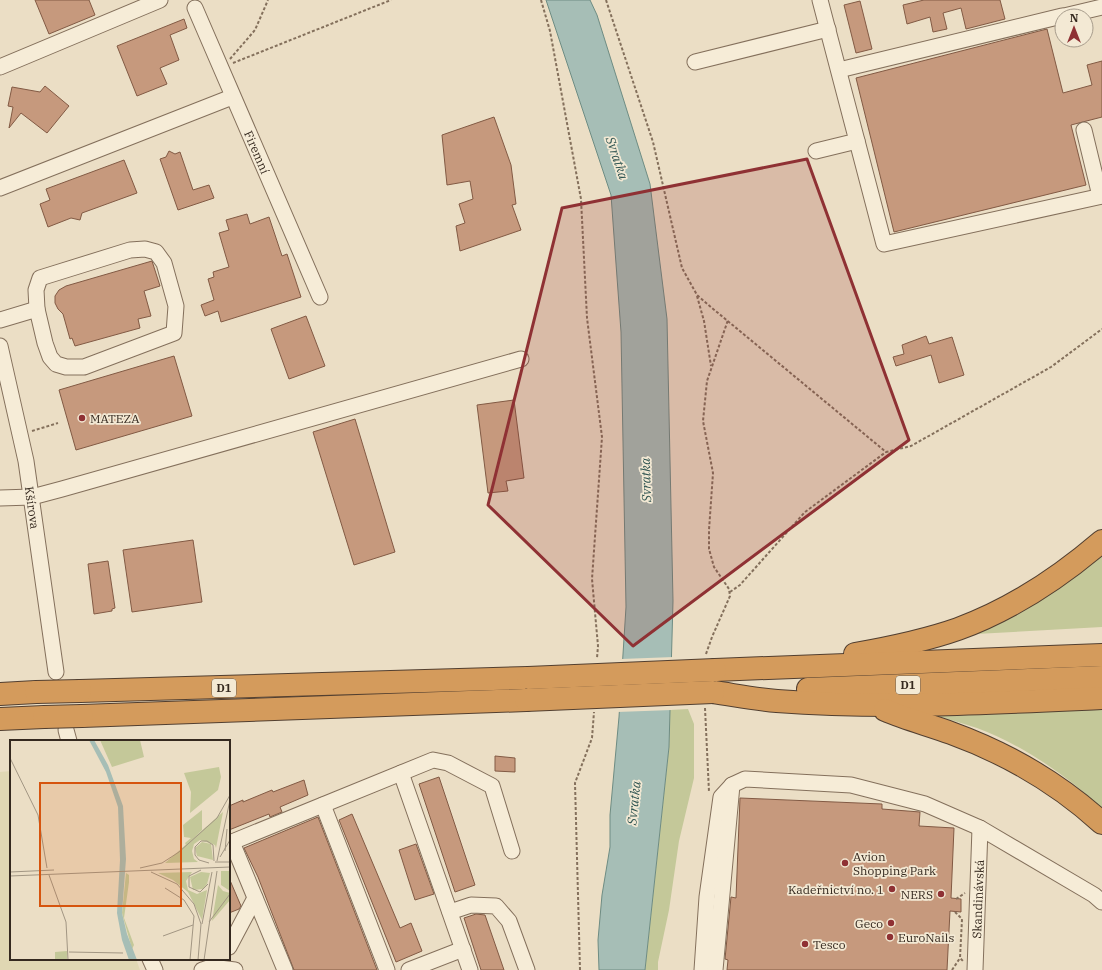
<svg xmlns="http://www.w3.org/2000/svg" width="1102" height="970" font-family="'IBM Plex Serif',serif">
	<rect width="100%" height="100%" fill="#ebdec5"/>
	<!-- farmland -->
	<path fill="#e0d7b3" d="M11,771V959H136L140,970H0V772Z"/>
	<!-- green -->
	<g fill="#c4c899">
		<path d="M1102,555V627L976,634L1007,619Z"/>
		<path d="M1102,705V809C1068,776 1021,744 977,728C959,722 940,717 922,711Z"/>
		<path d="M688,709L694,724V778L679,841L669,910L658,962V970H645L669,747L670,710Z"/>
	</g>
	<!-- water -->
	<path fill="#a6beb6" stroke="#6e8c83" d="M546,0H590L597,15L650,184L667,319L673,601L669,747L645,970H599L598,940L602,895L610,847V815L619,717L626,607L621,332L611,195Z"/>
	<!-- pier -->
	<path fill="#ebdec5" d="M674,657L672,710L617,712L621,659Z"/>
	<!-- building -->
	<g fill="#c6997d" stroke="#825a44">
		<path d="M35,0H89L95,15L49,34Z"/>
		<path d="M924,0H1000L1005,19L966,29L961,8L943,13L947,29L933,32L930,17L907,24L903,5Z"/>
		<path d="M860,1L872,49L856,53L844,5Z"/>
		<path d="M184,19L187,28L170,35L179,60L160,68L167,84L137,96L117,46Z"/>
		<path d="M1047,29L1063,93L1092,85L1087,65L1102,61V117L1071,125L1086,185L894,232L856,78Z"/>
		<path d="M45,86L69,106L47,133L21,113L9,128L13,107L8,106L12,87L40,92Z"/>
		<path d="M494,117L511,165L516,204L512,205L521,230L460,251L456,226L465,223L459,204L473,199L470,181L447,185L442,135Z"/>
		<path d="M169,151L175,154L180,152L193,190L209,185L214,198L178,210L160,159L166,157Z"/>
		<path d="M124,160L137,193L82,213L80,220L71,218L48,227L40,204L50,200L46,189Z"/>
		<path d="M247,214L250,224L269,217L282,256L287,254L301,297L221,322L218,311L205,316L201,305L214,300L208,279L214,277L213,272L229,267L219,233L229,230L226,220Z"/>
		<path d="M152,261L160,286L144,291L151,316L138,319L140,328L75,346L72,338L70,339L63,314L58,309L55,303V296L59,290L66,286Z"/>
		<path d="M306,316L325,366L289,379L271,329Z"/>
		<path d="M926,336L929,344L952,337L964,375L939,383L931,355L896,366L893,357L904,354L902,345Z"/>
		<path d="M174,356L192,416L76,450L59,390Z"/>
		<path d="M514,400L524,478L506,481L508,491L488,493L477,405Z"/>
		<path d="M355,419L395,552L354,565L313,432Z"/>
		<path d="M193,540L202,602L132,612L123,550Z"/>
		<path d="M108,561L115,608L112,609V611L94,614L88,564Z"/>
		<path d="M495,756L515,758V772L495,771Z"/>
		<path d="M439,777L475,885L455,892L419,784Z"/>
		<path d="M304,780L308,795L280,807L282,812L270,817L269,814L229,830V806L243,800V802L272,790L273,792Z"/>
		<path d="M740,798L882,804V809L920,812L919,826L954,828L951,898L961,899V912L950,911L947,970H727L728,960L725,959L731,897L736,898Z"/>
		<path d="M352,814L400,928L411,923L422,951L396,962L339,820Z"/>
		<path d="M318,817L377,970H294L258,877L244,848Z"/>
		<path d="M416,844L434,894L415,900L399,850Z"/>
		<path d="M229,878L241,906L239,909L229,913Z"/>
		<path d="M476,914L485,915L504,970H481L464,918Z"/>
	</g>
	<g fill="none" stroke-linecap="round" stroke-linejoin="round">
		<!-- minor casing -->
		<g stroke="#84705c" stroke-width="17">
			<g id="minor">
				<path id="s1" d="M195,8L320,297"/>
				<path d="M1064,16L1102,7"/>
				<path d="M695,62L828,29"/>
				<path d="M0,67L160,0"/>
				<path d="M839,70L1062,16"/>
				<path d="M1084,130L1100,196"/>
				<path d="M857,141L884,244L1102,196"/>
				<path d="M816,151L857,141L820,0"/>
				<path d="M0,188L232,97"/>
				<path d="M145,249L156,252L164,263L176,306L174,333L84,367H66L56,364L50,357L45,343L37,309L36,290L40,278L130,250Z"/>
				<path d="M0,320L37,309"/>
				<path id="s2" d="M0,346L26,461L56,672"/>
				<path d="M0,498L32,497L62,489L521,359"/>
				<path d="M66,730L69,741"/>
				<path d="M401,773L470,970"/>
				<path d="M323,805L387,970"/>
				<path d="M450,912L471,905L496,906L509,921L527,970"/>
				<path d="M229,947L255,898"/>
				<path d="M150,959L155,970"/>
				<path d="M202,970L211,967L235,970"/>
				<path d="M285,970L232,842L433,760L448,763L492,786L512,851"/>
				<path d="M409,970L463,949"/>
				<path d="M702,970L707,897L721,797L732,785"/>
				<path d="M715,970L732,785L745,779L851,785L925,804L980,828L1094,895L1102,902"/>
				<path id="s3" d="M975,970L980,828"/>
			</g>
		</g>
		<!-- highway casing -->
		<g stroke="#523f30" stroke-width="24">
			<g id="highway">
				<path d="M855,654C889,648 924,641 958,629C1010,610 1060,577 1102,541"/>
				<path d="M715,670L1102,655"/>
				<path d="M808,689L1102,677"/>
				<path d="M80,691L528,678"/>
				<path d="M713,692C734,695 755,699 777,701C885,709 994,703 1102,698"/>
				<path d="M0,694L36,692"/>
				<path d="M885,710C906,719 929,725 951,733C1006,753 1059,784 1102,823"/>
				<path d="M82,716L526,700"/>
				<path d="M0,719L44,717"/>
			</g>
		</g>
		<!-- path -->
		<g stroke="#84705c" stroke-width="2" stroke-dasharray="3 2" stroke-linecap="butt">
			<path d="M541,0L550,31L581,199L587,318L602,437L592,579L598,646L597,658"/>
			<path d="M606,0L653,142L682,268L697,295L712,308L886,452L911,446L1051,367L1102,329"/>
			<path d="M230,59L255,30L268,0"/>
			<path d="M233,63L391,0"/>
			<path d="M697,296L704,321L711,366"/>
			<path d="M32,431L58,423"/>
			<path d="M730,592L740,585L805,512L886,452"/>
			<path d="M706,654L712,637L730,596L729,589L714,567L709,549V530L713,473L703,421L707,381L728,320"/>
			<path d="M705,708L709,792"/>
			<path d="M956,899L965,893"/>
			<path d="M955,912L962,919L960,958L963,961"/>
			<path d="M580,970L575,783L592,738L594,712"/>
			<path d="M952,970L960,958"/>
		</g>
		<!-- minor -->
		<use href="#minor" stroke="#f6ecd7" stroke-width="15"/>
		<!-- highway -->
		<use href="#highway" stroke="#d49b5c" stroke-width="22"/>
		<!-- highway-bridge casing -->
		<g stroke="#523f30" stroke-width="24" stroke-linecap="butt">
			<g id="highway-bridge">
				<path d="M528,678L715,670"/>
				<path d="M36,692L80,691"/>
				<path d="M526,700L713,692"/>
				<path d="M44,717L82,716"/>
			</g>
		</g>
		<!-- highway-bridge -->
		<use href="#highway-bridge" stroke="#d49b5c" stroke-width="22"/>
	</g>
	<!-- marked area -->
	<path fill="#8f3134" fill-opacity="0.2" stroke="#8f3134" stroke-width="3" stroke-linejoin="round" d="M807,159L909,440L633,646L488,505L562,208Z"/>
	<!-- markers -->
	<g fill="#8f3134" stroke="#f3e9d4" stroke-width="1.5">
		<circle cx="82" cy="418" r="4"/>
		<circle cx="845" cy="863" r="4"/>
		<circle cx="892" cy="889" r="4"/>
		<circle cx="941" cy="894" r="4"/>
		<circle cx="891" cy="923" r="4"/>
		<circle cx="890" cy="937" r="4"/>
		<circle cx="805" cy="944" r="4"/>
	</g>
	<g text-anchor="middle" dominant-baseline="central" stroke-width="3.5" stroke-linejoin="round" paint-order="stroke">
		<!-- shield labels -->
		<g fill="#f3e9d4" stroke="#6e6355" stroke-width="1">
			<rect x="896" y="676" width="24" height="18" rx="3"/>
			<rect x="212" y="679" width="24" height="18" rx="3"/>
		</g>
		<g font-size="11" font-weight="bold" fill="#35291f">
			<text x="908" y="685">D1</text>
			<text x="224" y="688">D1</text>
		</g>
		<!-- street labels -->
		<g font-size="12" fill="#35291f" stroke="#f3e9d4">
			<text stroke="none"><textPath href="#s1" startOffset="157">Firemní</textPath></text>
			<text stroke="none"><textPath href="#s2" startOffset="165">Kšírova</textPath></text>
			<text stroke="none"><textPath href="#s3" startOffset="71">Skandinávská</textPath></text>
		</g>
		<!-- poi labels -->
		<g font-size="12" fill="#35291f" stroke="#f3e9d4" text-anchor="start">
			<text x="90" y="418">MATEZA</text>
			<text x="853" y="856">Avion<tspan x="853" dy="14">Shopping Park</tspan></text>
			<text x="884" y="889" text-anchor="end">Kadeřnictví no. 1</text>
			<text x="933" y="894" text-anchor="end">NERS</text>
			<text x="883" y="923" text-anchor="end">Geco</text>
			<text x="898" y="937">EuroNails</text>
			<text x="813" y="944">Tesco</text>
		</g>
		<!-- water labels -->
		<g font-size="13" font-style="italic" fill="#2f5451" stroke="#f3e9d4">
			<text transform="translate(617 158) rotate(71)">Svratka</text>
			<text transform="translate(646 480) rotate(-92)">Svratka</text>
			<text transform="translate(634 803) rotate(-84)">Svratka</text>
		</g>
	</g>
	<!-- overview -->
	<g transform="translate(10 740)">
		<rect width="220" height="220" fill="#ebdec5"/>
		<path d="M90,0H130L134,17L102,27ZM209,27L211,37L208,50L180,73L181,52L174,33ZM192,70V90L176,105L175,103L181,98L174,97L173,85ZM213,72L206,108L205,105L190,100L184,104L182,111L184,119L188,122L155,123ZM192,102L201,104L203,120L187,116L185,108ZM211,131H220V151L211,145ZM182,132L176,141L178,150L187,154L197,150L192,180L178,152L163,140L148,133ZM191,132L200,133L197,144L193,149L183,150L180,137ZM116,133L119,135V142L114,178L124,205L122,209L112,173ZM208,145L213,151L220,153V160L202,181ZM57,211V220H45V212Z" fill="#c4c899"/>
		<path d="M79,0H84L98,25L113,66L116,119L112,173L117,194L127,220H119L112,200L107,173L110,120L108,67L96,32Z" fill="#a6beb6"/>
		<path fill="none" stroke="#a29683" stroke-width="1" d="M0,18L28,75L37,128M215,111L217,89M210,117L220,100M207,121L220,60M205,122H220M199,123L189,120L185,115V107L191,101H197L203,105L204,121M130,128L152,123L169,112L207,78L220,55M191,130L179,136V147L190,152L198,144M0,132L44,130M141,132L167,144L184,164L191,184L188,220M39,135L56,182L58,220M0,136L220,127M155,148L174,160L184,176L180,220M199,182L220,154M192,184L202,132M153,196L183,185M59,212L113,213M194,220L207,131"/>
		<path fill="#d6540e" fill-opacity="0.15" stroke="#d6540e" stroke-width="2" d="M30,43H171V166H30Z"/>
		<rect width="220" height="220" fill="none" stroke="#35291f" stroke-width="2"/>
	</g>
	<!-- north arrow -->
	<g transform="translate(1074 28)"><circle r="19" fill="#f3e9d4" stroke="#a79c8c"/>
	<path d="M0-3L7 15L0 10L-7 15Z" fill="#8f3134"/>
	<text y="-6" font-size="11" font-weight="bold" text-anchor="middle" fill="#35291f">N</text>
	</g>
</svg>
